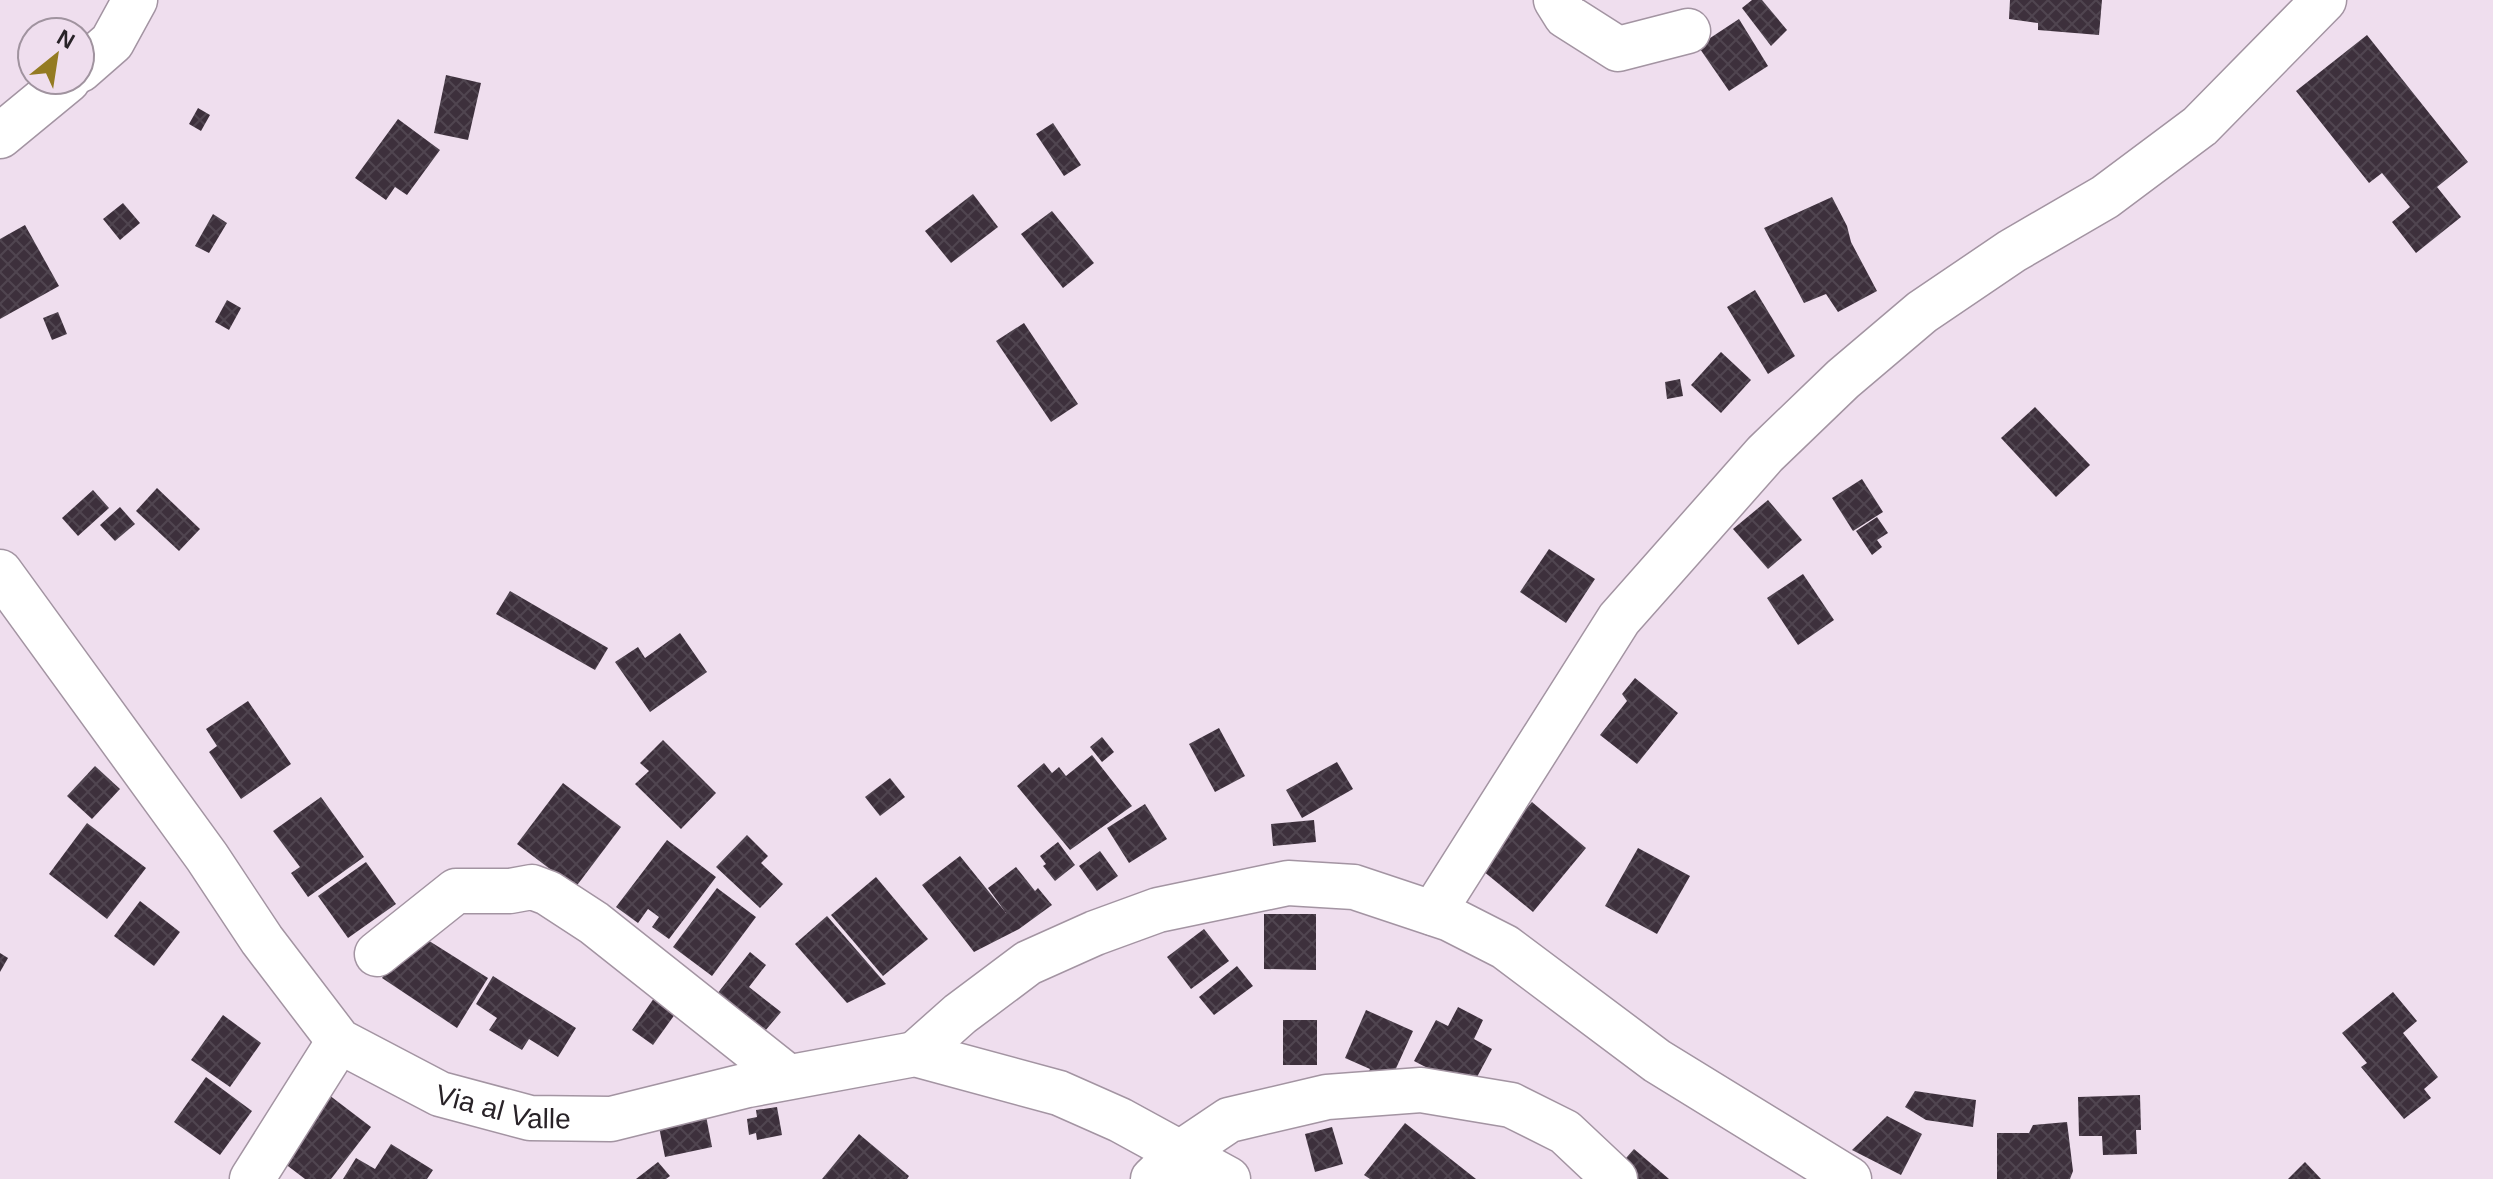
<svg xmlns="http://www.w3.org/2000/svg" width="2493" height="1179" font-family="Helvetica,sans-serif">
	<defs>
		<pattern id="building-cross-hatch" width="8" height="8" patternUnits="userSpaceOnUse" patternTransform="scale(2)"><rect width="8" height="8" fill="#3d303c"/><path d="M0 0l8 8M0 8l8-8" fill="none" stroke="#504550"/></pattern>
	</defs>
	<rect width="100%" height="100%" fill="#efdeee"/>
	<!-- building -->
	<g fill="url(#building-cross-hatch)">
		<path d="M1752,0H1762L1787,30L1771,46L1742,8Z"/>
		<path d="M2010,0H2102L2099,35L2038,30V23L2009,19Z"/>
		<path d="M1739,19L1768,66L1729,91L1698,46Z"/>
		<path d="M2367,35L2468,162L2437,187L2461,217L2416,253L2392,222L2410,207L2382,173L2369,183L2296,91Z"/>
		<path d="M446,75L481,83L468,140L434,133Z"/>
		<path d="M198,108L210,115L201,131L189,124Z"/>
		<path d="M398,119L440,150L407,195L395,187L386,200L355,178Z"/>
		<path d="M1053,123L1081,165L1064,176L1036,134Z"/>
		<path d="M973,194L998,227L951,263L925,231Z"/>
		<path d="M1832,197L1847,226L1851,242L1877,291L1838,312L1826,294L1804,303L1764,228Z"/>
		<path d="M123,203L140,223L120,240L103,219Z"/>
		<path d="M1052,211L1094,263L1063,288L1021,234Z"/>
		<path d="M213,214L227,223L209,253L195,246Z"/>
		<path d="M25,225L59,286L0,319V239Z"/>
		<path d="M1755,290L1795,356L1768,374L1727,307Z"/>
		<path d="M227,300L241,308L229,330L215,322Z"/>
		<path d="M58,312L67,334L52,340L43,318Z"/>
		<path d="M1024,323L1078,404L1051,422L996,341Z"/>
		<path d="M1721,352L1751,380L1721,413L1691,385Z"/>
		<path d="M1680,379L1683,396L1667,399L1665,382Z"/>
		<path d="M2035,407L2090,465L2056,497L2001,438Z"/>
		<path d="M1862,479L1883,512L1853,531L1832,498Z"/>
		<path d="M157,488L200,529L179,551L136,511Z"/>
		<path d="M93,490L109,508L78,536L62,518Z"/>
		<path d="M1768,500L1802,540L1768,569L1733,529Z"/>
		<path d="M120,507L135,524L115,541L100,525Z"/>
		<path d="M1877,517L1888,533L1877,540L1882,547L1872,555L1856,531Z"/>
		<path d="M1549,549L1595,579L1566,623L1520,592Z"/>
		<path d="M1803,574L1834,620L1798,645L1767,598Z"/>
		<path d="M510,591L608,648L595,670L496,614Z"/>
		<path d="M680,633L707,672L650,712L615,662L638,647L645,658Z"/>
		<path d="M1635,678L1678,713L1637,764L1600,735L1627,701L1622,694Z"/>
		<path d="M248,701L291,764L241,799L209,752L217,746L206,729Z"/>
		<path d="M1219,728L1245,776L1215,792L1189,744Z"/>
		<path d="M1102,737L1114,752L1102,762L1090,747Z"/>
		<path d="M663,740L716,793L681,829L635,784L649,771L640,763Z"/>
		<path d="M1092,755L1132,806L1070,850L1017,786L1044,763L1052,773L1059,767L1066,776Z"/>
		<path d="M1337,762L1353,789L1302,818L1286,790Z"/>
		<path d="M95,766L120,789L92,819L67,796Z"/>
		<path d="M890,778L905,797L880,816L865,797Z"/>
		<path d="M563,783L621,827L575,888L517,844Z"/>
		<path d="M321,797L364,857L308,897L291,873L300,867L273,831Z"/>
		<path d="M1532,802L1586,848L1533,912L1477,866Z"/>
		<path d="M1145,804L1167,839L1129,863L1107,828Z"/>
		<path d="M1314,820L1316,842L1273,846L1271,824Z"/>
		<path d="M87,823L146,868L107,919L49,874Z"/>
		<path d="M747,835L768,856L761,863L783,884L760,908L716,867Z"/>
		<path d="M667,840L716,877L669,939L652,927L659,917L648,909L638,923L616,907Z"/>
		<path d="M1058,842L1075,865L1055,881L1043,866L1046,864L1040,856Z"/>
		<path d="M1638,848L1690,876L1657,934L1605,906Z"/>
		<path d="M1100,851L1118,876L1097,891L1079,866Z"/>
		<path d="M960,856L1006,913L988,888L1016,867L1035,891L1038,888L1052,905L1019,929L974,952L922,885Z"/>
		<path d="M366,862L396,904L348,938L318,896Z"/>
		<path d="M876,877L928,939L883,976L831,915Z"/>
		<path d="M717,888L756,917L712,976L673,947Z"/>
		<path d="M140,901L180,932L154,966L114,936Z"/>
		<path d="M1264,914H1316V970L1264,969Z"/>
		<path d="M827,916L886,984L847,1003L795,944Z"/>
		<path d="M1204,929L1229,961L1191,989L1167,957Z"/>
		<path d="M415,932L488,978L457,1028L382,978Z"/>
		<path d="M750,952L766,965L749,987L781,1012L765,1031L717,994Z"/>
		<path d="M0,953L8,958L0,972Z"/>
		<path d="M1237,966L1253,986L1214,1015L1199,997Z"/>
		<path d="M493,976L576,1028L558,1057L529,1039L522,1050L489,1030L497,1018L476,1004Z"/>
		<path d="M661,988L683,1003L653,1045L632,1030Z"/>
		<path d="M2393,992L2417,1021L2403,1033L2438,1077L2424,1089L2431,1098L2404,1119L2361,1067L2367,1063L2342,1033Z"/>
		<path d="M1458,1007L1483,1020L1474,1039L1492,1049L1470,1090L1414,1061L1436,1020L1448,1026Z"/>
		<path d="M1366,1010L1413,1031L1388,1086L1366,1077L1370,1069L1345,1058Z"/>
		<path d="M223,1015L261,1043L230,1087L191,1060Z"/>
		<rect x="1283" y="1020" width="34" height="45"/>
		<path d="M206,1077L252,1111L220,1155L174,1122Z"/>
		<path d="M1915,1091L1976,1100L1973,1127L1926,1120L1905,1107Z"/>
		<path d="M329,1095L371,1127L331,1179H305L280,1160Z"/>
		<path d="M2140,1095L2141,1130H2136L2137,1154L2103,1155L2102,1136H2079L2078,1097Z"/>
		<path d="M777,1107L782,1135L757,1140L756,1133L749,1135L747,1119L757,1117L756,1110Z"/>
		<path d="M706,1116L712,1147L665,1157L659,1127Z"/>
		<path d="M1887,1116L1922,1134L1901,1175L1852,1150Z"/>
		<path d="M2067,1122L2073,1171L2070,1179H1997V1133H2029L2033,1125Z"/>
		<path d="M1405,1123L1476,1179H1370L1364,1175Z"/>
		<path d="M1332,1127L1343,1164L1315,1172L1305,1134Z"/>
		<path d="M859,1134L909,1176L907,1179H822Z"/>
		<path d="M391,1144L433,1170L427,1179H343L356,1158L375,1169Z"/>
		<path d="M1634,1149L1669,1179H1633L1619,1166Z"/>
		<path d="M658,1162L670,1176L666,1179H636Z"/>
		<path d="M2305,1162L2321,1179H2288Z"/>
	</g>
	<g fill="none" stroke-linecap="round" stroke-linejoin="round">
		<!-- street casing -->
		<g stroke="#a394a2" stroke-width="47">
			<g id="street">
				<path d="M1556,0L1566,16L1618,49L1688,31"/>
				<path d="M1433,913L1619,619L1765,454L1843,379L1922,312L2012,251L2105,197L2200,126L2324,0"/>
				<path d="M377,954L456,891H510L532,887L548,893L594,923L788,1077"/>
				<path d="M252,1179L339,1041"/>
				<path d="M1153,1179L1180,1153L1229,1120L1327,1097L1421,1090L1511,1105L1565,1132L1615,1179"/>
			</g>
		</g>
		<!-- secondary casing -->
		<g stroke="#a394a2" stroke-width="47">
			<g id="secondary">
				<path d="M80,70L112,42L135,0"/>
				<path d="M0,136L68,80"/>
				<path id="s1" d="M0,572L207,857L262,940L339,1041L440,1094L530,1118L611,1119L748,1085L915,1054L1059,1093L1120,1120L1228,1179"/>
				<path d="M915,1054L960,1014L1028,963L1095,933L1158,910L1288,883L1354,887L1450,919L1505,947L1657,1061L1849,1179"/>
			</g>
		</g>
		<!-- street -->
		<use href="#street" stroke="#fff" stroke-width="44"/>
		<!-- secondary -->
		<use href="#secondary" stroke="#fff" stroke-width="44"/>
	</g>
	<g text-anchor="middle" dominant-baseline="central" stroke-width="8" stroke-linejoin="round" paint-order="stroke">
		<!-- street labels -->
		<g font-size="28" fill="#292328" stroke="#efdeee">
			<text stroke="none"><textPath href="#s1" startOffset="758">Via al Valle</textPath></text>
		</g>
	</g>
	<!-- north arrow -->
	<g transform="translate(56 56) rotate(30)"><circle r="38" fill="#efdeee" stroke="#a0939f" stroke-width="2"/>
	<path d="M0-6L14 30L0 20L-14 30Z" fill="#947b22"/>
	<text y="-12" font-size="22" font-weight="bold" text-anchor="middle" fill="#292328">N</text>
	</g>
</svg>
